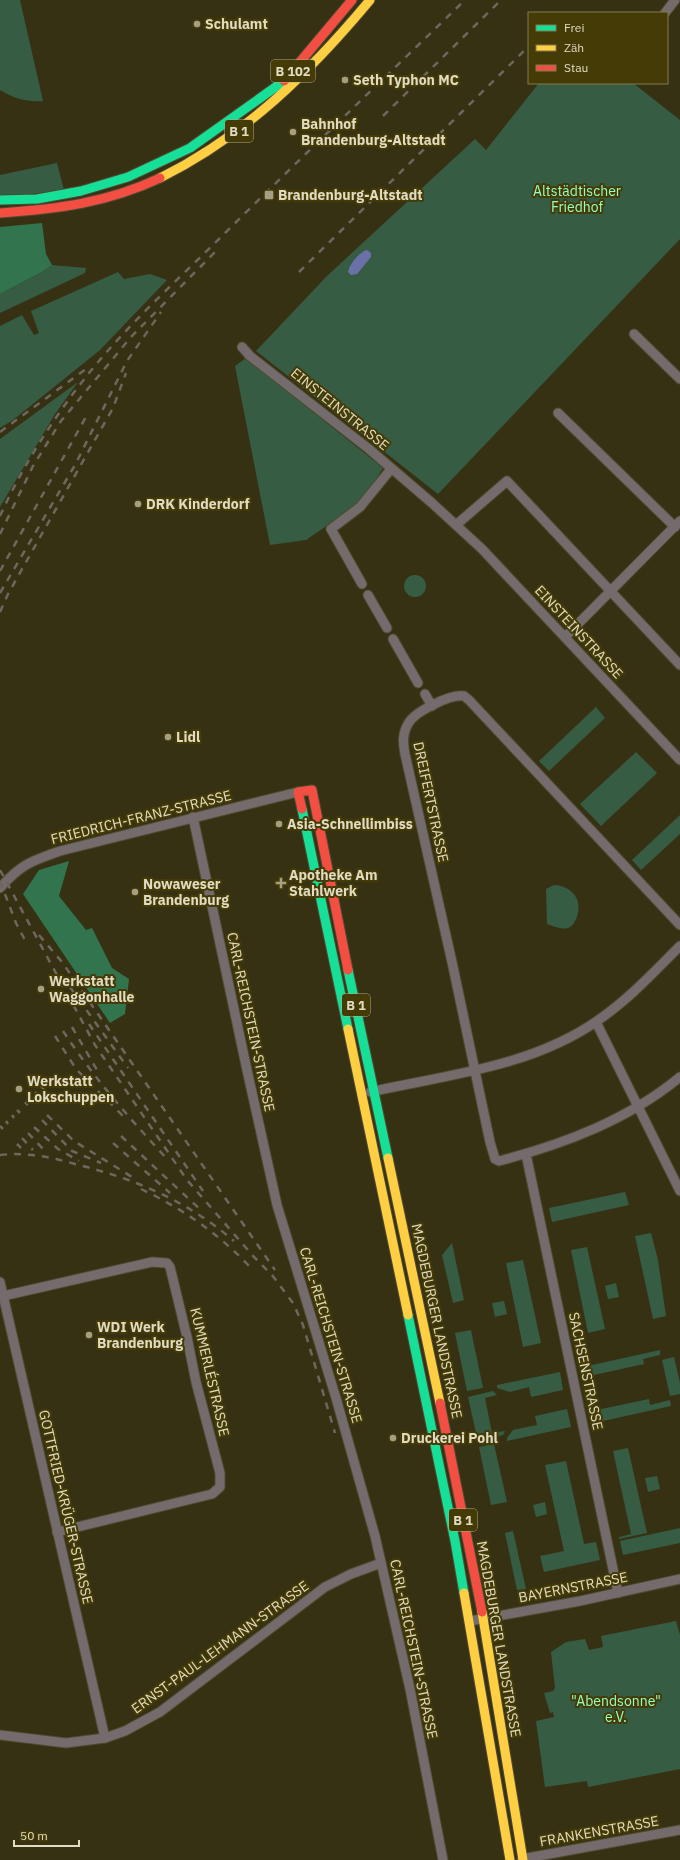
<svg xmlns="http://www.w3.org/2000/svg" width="680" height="1860" font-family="'IBM Plex Sans',sans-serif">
	<rect width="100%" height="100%" fill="#373114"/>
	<!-- green -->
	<g fill="#365c43">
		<path d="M0,0H20L43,101C26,102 15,99 0,90Z"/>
		<path d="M539,83H633L680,120V239L438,494L256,351L327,276L475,139L486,150Z"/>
		<path d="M57,163L64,190L32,194L0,195V175Z"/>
		<path d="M52,265L86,268L85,273L0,313V294L42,272Z"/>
		<path d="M118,272L124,279L150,274L167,280L100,350L13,420L0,428V326L22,315L34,335L39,333L31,311Z"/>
		<path d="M246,358L383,468L364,498L357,505L306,540L270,545L235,366Z"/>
		<path d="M78,382L55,414L0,507V439Z"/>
		<circle cx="415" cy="586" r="11"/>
		<path d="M596,707L605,718L549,771L539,761Z"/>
		<path d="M636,752L657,773L601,826L580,804Z"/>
		<path d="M680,815V834L641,870L632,860Z"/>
		<path d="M554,885C573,886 584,901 576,919C574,923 573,926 568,928C561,930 554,926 547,924L546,889Z"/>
		<path d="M625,1192L629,1205L552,1222L549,1208Z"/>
		<path d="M651,1233L658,1260L666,1316L653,1319L635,1236Z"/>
		<path d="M452,1243L464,1300L453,1303L442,1255Z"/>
		<path d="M587,1247L605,1329L588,1333L571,1250Z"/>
		<path d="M523,1260L541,1343L523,1347L506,1263Z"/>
		<path d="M616,1283L619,1297L608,1299L605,1286Z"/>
		<path d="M504,1301L507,1314L495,1317L492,1303Z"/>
		<path d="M471,1330L483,1388L467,1391L455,1333Z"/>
		<path d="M660,1350V1355L643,1359L644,1364L585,1377L583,1367Z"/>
		<path d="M674,1357L680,1383V1394L670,1396L662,1360Z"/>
		<path d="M560,1372L563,1390L531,1397L529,1387L510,1392L497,1388V1385Z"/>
		<path d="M493,1391L497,1395L485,1398L492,1433L505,1431L503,1435L478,1442L468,1397Z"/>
		<path d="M649,1399L650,1405L670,1400L671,1406L594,1423L592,1411Z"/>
		<path d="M567,1409L571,1427L507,1441V1438L513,1430L537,1425L535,1416Z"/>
		<path d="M494,1444L507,1502L491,1505L479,1447Z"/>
		<path d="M628,1448L647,1533L619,1539V1537L631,1534L613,1451Z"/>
		<path d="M566,1461L584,1544L596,1542L600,1560L544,1572L540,1556L564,1551L545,1465Z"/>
		<path d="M657,1476L660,1489L648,1492L645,1478Z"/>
		<path d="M545,1502L547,1514L536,1517L533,1505Z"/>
		<path d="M680,1528V1543L623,1555L620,1541Z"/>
		<path d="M513,1531L526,1589L517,1590L505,1533Z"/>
		<path d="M676,1621L680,1635V1769L588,1787L587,1781L545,1787L536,1721L554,1717L553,1712L550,1713L544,1693L553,1691L555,1688L551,1652L566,1642L585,1639L589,1650L603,1647L601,1636Z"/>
	</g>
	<!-- forest -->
	<g fill="#31744d">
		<path d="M42,223L46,254L52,265L42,272L0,294V227Z"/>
		<path d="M69,861L59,896L86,930L92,928L112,968L129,979L125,1014L110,1023L23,894L39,870Z"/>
	</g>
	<!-- water -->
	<path fill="#6b71a8" d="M367,250L371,253V257L357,274L351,275L348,272C349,265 359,252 367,250Z"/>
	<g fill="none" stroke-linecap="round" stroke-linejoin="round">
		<!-- street casing -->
		<g stroke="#504b32" stroke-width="11">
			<g id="street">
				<path d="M665,13L675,0"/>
				<path d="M634,334L680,379"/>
				<path d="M242,347L250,356L369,449L432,503L482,549L680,760"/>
				<path d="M558,413L675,527"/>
				<path d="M456,525L507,481L680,665"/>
				<path d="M362,584L331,529L360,507L391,469"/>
				<path d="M368,595L387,628"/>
				<path d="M565,637L680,521"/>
				<path d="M393,639L418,683"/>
				<path d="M425,694L432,706"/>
				<path d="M193,817L247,1070L277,1205L336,1398L375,1536L410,1689L443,1860"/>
				<path d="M0,888C20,865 31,861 60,851L298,792"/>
				<path d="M680,925L469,700L464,696C450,694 414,712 408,724C402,734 403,744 405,754L452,962L490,1142L495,1159L499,1161C564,1144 628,1120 680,1077"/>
				<path d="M596,1022L680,1191"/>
				<path d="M370,1092C446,1075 531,1067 597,1021C628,1000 654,972 680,946"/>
				<path d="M526,1154L618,1593"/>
				<path d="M0,1282L105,1738"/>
				<path d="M3,1296L152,1262L167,1263L170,1267L187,1337L196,1382L220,1473V1487L212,1494L57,1532"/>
				<path d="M470,1621L580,1601L680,1579"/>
				<path d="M0,1735L66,1743L105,1738L125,1731L160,1712L325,1587L351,1574L381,1563"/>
				<path d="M522,1859L680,1830"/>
			</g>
		</g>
		<!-- fast casing -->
		<g stroke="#504b32" stroke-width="11">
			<g id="fast">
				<path d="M0,200L37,199L81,191L128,177L190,148L284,81"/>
				<path d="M302,809L348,1029"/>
				<path d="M348,970L388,1158"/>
				<path d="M408,1315L455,1541L464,1593"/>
			</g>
		</g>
		<!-- slow casing -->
		<g stroke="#504b32" stroke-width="11">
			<g id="slow">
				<path d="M160,178C245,136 310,72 370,0"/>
				<path d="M348,1029L408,1315"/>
				<path d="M388,1158L440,1403"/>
				<path d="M464,1593L510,1860"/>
				<path d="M482,1612L523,1860"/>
			</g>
		</g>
		<!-- jam casing -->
		<g stroke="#504b32" stroke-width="11">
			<g id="jam">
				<path d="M284,81L352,0"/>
				<path d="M0,213C57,209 107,203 160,178"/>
				<path d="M302,809L298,792L312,790L348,970"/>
				<path d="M440,1403L482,1612"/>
			</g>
		</g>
		<!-- street -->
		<use href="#street" stroke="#746c6c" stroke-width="9"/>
		<!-- fast -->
		<use href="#fast" stroke="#16e098" stroke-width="9"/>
		<!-- slow -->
		<use href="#slow" stroke="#ffcf43" stroke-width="9"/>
		<!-- jam -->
		<use href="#jam" stroke="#f24e42" stroke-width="9"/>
		<!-- rail -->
		<g stroke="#6d675d" stroke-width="2.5" stroke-dasharray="7 7" stroke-linecap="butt">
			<path d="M383,116L501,0"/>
			<path d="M299,272L529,46"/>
			<path d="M0,432L90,366"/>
			<path d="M0,516C23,465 54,417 89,373C130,322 180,278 226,232C305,154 385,77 465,0"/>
			<path d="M0,534L33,466L61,421L131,337L216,251"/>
			<path d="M0,571L87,415"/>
			<path d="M0,593L75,465L127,361L161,312"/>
			<path d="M0,612L8,594L113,408L126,373"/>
			<path d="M0,870L95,1045L187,1180L254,1257L272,1275L293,1303L303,1325L335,1433"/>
			<path d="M0,881L16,923L26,942"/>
			<path d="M39,935L62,962L275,1270"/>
			<path d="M62,976L128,1068"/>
			<path d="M89,1024L203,1191"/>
			<path d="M72,1027L97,1070"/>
			<path d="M63,1031C93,1077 131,1120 168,1160"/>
			<path d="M55,1036L76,1069L126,1119"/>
			<path d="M41,1086L44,1090"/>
			<path d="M35,1092L38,1095"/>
			<path d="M30,1097L33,1100"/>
			<path d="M25,1102L28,1105"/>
			<path d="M17,1110L20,1113"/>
			<path d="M12,1115L14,1118"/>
			<path d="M47,1115L74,1141L132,1177"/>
			<path d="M42,1120L72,1151L101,1163"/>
			<path d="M6,1121L8,1124"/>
			<path d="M0,1126L3,1129"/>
			<path d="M34,1127L58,1149L79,1161"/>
			<path d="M28,1133L45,1151"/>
			<path d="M121,1136L203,1212"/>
			<path d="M22,1138L33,1150"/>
			<path d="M113,1143L170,1193"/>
			<path d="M17,1144L21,1148"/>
			<path d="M0,1155C26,1152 50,1157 75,1164C135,1179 186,1200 234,1241"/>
			<path d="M141,1189C181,1208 218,1233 249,1266"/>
		</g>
	</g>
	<!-- markers -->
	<g fill="#a5a085" stroke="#453b06" stroke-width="1.5">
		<circle cx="197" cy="24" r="4"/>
		<circle cx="345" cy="80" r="4"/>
		<circle cx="293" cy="132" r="4"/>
		<rect x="264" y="190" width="10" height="10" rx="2"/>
		<circle cx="138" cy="504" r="4"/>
		<circle cx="168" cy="737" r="4"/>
		<circle cx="279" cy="824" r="4"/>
		<path d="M279 877h4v4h4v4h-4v4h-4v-4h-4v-4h4z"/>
		<circle cx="135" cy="892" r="4"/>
		<circle cx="41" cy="989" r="4"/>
		<circle cx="19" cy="1089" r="4"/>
		<circle cx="89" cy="1335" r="4"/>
		<circle cx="393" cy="1438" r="4"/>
	</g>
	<g text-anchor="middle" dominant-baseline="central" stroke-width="4" stroke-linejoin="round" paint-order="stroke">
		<!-- shield labels -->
		<g fill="#453b06" stroke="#b2ab8a" stroke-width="1">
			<rect x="271" y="60" width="44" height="22" rx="3"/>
			<rect x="225" y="120" width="28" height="22" rx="3"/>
			<rect x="342" y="994" width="28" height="22" rx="3"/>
			<rect x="449" y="1509" width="28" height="22" rx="3"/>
		</g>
		<g font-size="13" font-weight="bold" fill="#e0dbc2">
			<text x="293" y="71">B 102</text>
			<text x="239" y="131">B 1</text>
			<text x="356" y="1005">B 1</text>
			<text x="463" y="1520">B 1</text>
		</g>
		<!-- poi labels -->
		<g font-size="14" font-weight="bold" fill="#e0dbc2" stroke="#453b06" text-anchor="start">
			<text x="205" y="24">Schulamt</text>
			<text x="353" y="80">Seth Typhon MC</text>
			<text x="301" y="124">Bahnhof<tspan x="301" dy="16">Brandenburg-Altstadt</tspan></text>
			<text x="278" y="195">Brandenburg-Altstadt</text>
			<text x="146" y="504">DRK Kinderdorf</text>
			<text x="176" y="737">Lidl</text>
			<text x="287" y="824">Asia-Schnellimbiss</text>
			<text x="289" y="875">Apotheke Am<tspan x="289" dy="16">Stahlwerk</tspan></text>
			<text x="143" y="884">Nowaweser<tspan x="143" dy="16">Brandenburg</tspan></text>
			<text x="49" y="981">Werkstatt<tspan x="49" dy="16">Waggonhalle</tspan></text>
			<text x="27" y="1081">Werkstatt<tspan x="27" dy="16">Lokschuppen</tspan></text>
			<text x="97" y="1327">WDI Werk<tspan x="97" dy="16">Brandenburg</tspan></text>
			<text x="401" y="1438">Druckerei Pohl</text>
		</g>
		<!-- park labels -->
		<g font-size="14" fill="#94fec3" stroke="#453b06">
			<text x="577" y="191">Altstädtischer<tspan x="577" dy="16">Friedhof</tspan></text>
			<text x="616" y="1701">"Abendsonne"<tspan x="616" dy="16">e.V.</tspan></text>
		</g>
		<!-- street labels -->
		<g font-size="14" fill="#e0dbc2" stroke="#453b06">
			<text transform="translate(340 409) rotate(39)">EINSTEINSTRASSE</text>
			<text transform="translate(579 632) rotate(47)">EINSTEINSTRASSE</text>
			<text transform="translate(431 802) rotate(78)">DREIFERTSTRASSE</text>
			<text transform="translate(141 817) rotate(-14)">FRIEDRICH-FRANZ-STRASSE</text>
			<text transform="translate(251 1022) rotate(78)">CARL-REICHSTEIN-STRASSE</text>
			<text transform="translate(437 1321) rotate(78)">MAGDEBURGER LANDSTRASSE</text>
			<text transform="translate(331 1335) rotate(73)">CARL-REICHSTEIN-STRASSE</text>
			<text transform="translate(586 1371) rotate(78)">SACHSENSTRASSE</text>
			<text transform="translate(210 1372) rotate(77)">KUMMERLÉSTRASSE</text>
			<text transform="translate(66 1507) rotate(77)">GOTTFRIED-KRÜGER-STRASSE</text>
			<text transform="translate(573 1587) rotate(-11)">BAYERNSTRASSE</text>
			<text transform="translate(499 1639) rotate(80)">MAGDEBURGER LANDSTRASSE</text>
			<text transform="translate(220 1647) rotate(-36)">ERNST-PAUL-LEHMANN-STRASSE</text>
			<text transform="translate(414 1649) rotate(78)">CARL-REICHSTEIN-STRASSE</text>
			<text transform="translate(599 1831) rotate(-10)">FRANKENSTRASSE</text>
		</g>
	</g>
	<!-- legend -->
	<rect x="528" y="12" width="140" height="72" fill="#453b06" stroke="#837b51"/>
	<rect x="536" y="25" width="20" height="6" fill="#16e098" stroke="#837b51"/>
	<text x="564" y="32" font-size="12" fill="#e0dbc2">Frei</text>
	<rect x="536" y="45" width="20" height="6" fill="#ffcf43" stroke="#837b51"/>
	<text x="564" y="52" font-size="12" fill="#e0dbc2">Zäh</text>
	<rect x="536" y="65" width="20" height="6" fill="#f24e42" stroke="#837b51"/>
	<text x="564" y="72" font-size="12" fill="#e0dbc2">Stau</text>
	<!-- scale -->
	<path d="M14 1840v6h65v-6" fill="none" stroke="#e0dbc2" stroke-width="2"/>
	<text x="20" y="1840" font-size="12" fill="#e0dbc2" stroke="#453b06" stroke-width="3" paint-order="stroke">50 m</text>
</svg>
